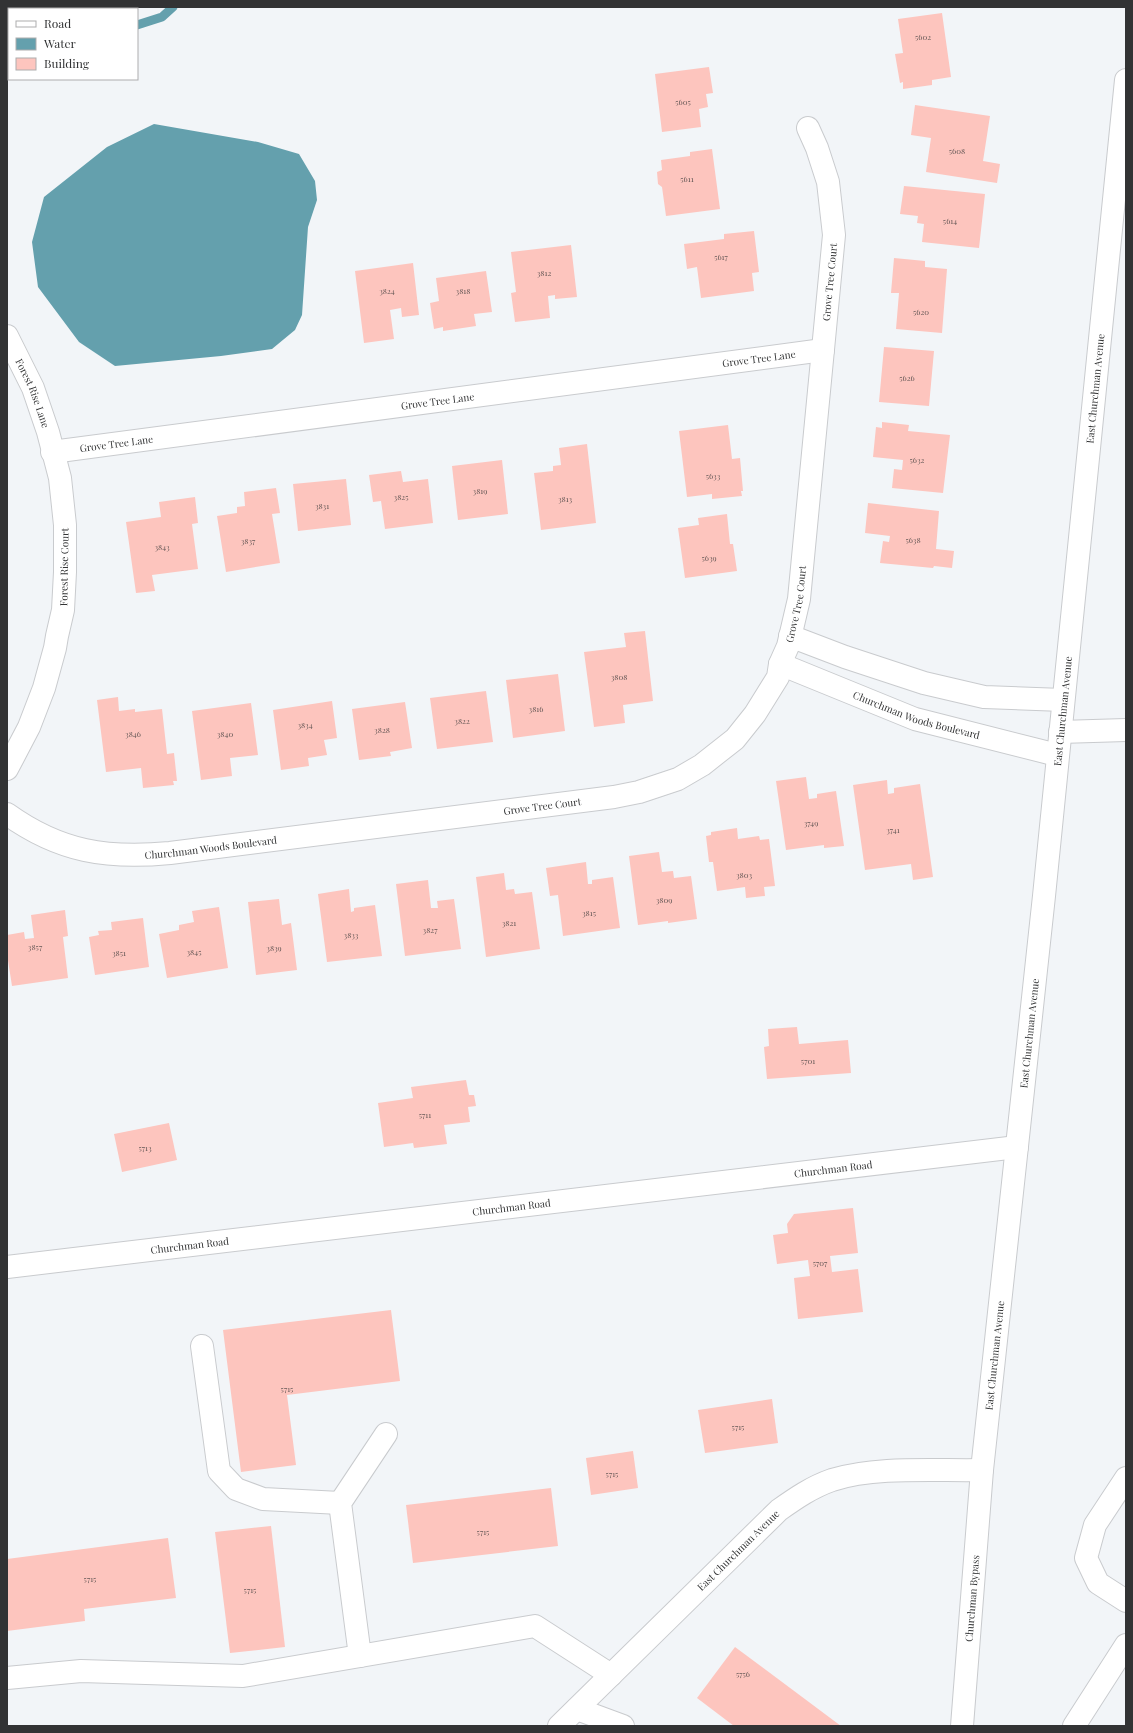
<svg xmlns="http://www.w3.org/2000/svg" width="1133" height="1733" font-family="'Playfair Display',serif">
	<rect width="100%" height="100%" fill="#f2f5f8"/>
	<!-- water -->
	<path fill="#64a0ad" d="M154,124L258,142L299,154L315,181L317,200L308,227L302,315L295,330L272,349L221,356L115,366L79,342L38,287L32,242L44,197L107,147Z"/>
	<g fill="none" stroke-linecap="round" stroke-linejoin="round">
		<!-- stream -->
		<g stroke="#64a0ad" stroke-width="9">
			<path d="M137,25L162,17L173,7"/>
			<path d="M7,46H9"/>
		</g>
	</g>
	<!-- building -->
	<g fill="#fdc5be">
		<path d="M942,13L951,77L932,80V85L903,89V82L900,83L895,54L903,53L898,19Z"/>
		<path d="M709,67L713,93L706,94L708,107L699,109L701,127L662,132L655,74Z"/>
		<path d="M915,105L990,116L983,161L1000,164L997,183L926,172L931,138L911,135Z"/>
		<path d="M712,149L720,209L666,216L662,187L658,184L657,172L662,170L661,160L690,156V152Z"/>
		<path d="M904,186L985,194L979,248L922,242L924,224L917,223L918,216L900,214Z"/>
		<path d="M754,231L759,272L752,273L754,291L701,298L697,267L687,269L684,244L724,239V234Z"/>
		<path d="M571,245L577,297L555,299V295L548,296L550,318L515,322L511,293L516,292L511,252Z"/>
		<path d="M894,258L925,261V267L947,269L942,333L896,329L899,293H891Z"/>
		<path d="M413,263L419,315L402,317L401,308L390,310L394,339L364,343L355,271Z"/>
		<path d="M486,271L492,312L474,314L476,326L443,331V327L434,329L430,303L439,301L436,278Z"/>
		<path d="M884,347L934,351L929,406L879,402Z"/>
		<path d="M882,422L909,425L908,431L950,435L943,493L892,488L894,469L902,470L903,460L873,457L876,427L882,428Z"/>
		<path d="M728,425L732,459L740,458L743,491H741L742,496L712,499V494L687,497L679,431Z"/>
		<path d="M587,444L596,523L541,530L534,473L553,471V466L561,465L559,448Z"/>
		<path d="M502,460L508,514L458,520L452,466Z"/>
		<path d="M401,471L403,482L428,479L433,523L385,529L381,501L373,502L369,475Z"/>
		<path d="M346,479L351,525L298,531L293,484Z"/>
		<path d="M276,488L280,513L272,514L280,563L226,572L217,516L237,513V507L245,506L244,492Z"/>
		<path d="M195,497L198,523L192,524L198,569L152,575L155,591L136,593L126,522L161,517L159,502Z"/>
		<path d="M868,503L939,511L936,549L954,551L952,568L934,566L933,568L880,563L883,541L889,542L890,536L865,533Z"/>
		<path d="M727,514L730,544H733L737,571L685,578L678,528L699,525L698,518Z"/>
		<path d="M645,631L653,701L623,705L625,723L594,727L584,652L626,647L624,633Z"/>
		<path d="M558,674L565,731L513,738L506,680Z"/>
		<path d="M486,691L493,742L437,749L430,698Z"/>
		<path d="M118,697L119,711L135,709V712L162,709L167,754L174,753L177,781H173L174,785L143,788L141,768L106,772L97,700Z"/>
		<path d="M332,701L337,738L324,740L327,755L308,758L309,766L281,770L273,710Z"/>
		<path d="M405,702L412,748L390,752L391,756L359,760L352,709Z"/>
		<path d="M251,703L258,755L230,758L232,776L201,780L192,711Z"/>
		<path d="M806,777L809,799L817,798V794L836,791L844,846L824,848V845L786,850L776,781Z"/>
		<path d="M887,780L888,794L894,793V788L920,784L933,877L913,880L911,864L865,870L853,785Z"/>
		<path d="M737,828L738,839L759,836L760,840L769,839L775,886L764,887L765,896L746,898L745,887L717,891L713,862H709L706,836L711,835V832Z"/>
		<path d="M659,852L662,872L673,871L674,878L691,876L697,919L668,923V921L638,925L629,856Z"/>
		<path d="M586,862L588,884H592V880L613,877L620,928L563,936L558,895L550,896L546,868Z"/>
		<path d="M504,873L506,890L514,889L515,894L532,892L540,949L486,957L476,877Z"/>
		<path d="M428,880L431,908H438L437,901L454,899L461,949L405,956L396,884Z"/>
		<path d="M349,889L351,912L354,911V908L375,905L382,956L327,962L318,894Z"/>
		<path d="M279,899L282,925L291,923L297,970L256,975L248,902Z"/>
		<path d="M219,907L228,968L167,978L159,934L179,930V925L194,922L192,911Z"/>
		<path d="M65,910L68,936L63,937L68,978L12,986L7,954V935L24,932L25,939L34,938L31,915Z"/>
		<path d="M143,918L149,967L95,975L89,937L99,935L98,931L112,930L111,922Z"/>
		<path d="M797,1027L799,1044L848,1040L851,1073L767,1079L764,1047L769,1046L768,1029Z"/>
		<path d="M466,1080L469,1095H474L476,1106L468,1107L470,1122L444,1125L447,1144L414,1148L413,1143L384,1147L378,1103L413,1098L411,1087Z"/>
		<path d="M169,1123L177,1160L122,1172L114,1134Z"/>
		<path d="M853,1208L858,1253L830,1256L832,1272L858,1269L863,1312L798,1319L794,1278L810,1276L808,1260L777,1264L773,1235L788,1233L787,1224L794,1214Z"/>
		<path d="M391,1310L400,1381L287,1395L296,1465L241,1472L223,1330Z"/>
		<path d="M772,1399L778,1443L705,1453L698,1410Z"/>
		<path d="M633,1451L638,1488L591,1495L586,1458Z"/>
		<path d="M551,1488L558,1546L413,1563L406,1505Z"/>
		<path d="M271,1526L285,1647L230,1653L215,1532Z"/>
		<path d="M168,1538L176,1598L84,1609L85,1621L7,1631V1559Z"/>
		<path d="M735,1647L841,1726H734L697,1698Z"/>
	</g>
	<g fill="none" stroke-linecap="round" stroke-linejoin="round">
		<!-- minor casing -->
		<g stroke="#c9cbce" stroke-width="24">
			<g id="minor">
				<path id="s1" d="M7,336L33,388L48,432L60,478L65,525V572L63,610L57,636L55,648L44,688L29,727L7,769"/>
				<path id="s2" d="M52,452L823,350"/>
				<path d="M790,636L845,657L924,683L984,697L1063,700"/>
				<path id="s3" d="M780,664L915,719L1057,755"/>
				<path d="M1060,732L1126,730"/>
				<path id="s4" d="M7,814C60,852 107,859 170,853L614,797L639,792L678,779L702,765L735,739L755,714L778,677L780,664L788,646L799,599L834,235L828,182L817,148L808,128"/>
				<path id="s5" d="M7,1267L1017,1147"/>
				<path d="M202,1346L219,1471L236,1489L263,1499L340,1503"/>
				<path d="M1126,1478L1095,1525L1086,1558L1098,1583L1126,1601"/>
				<path d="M360,1656L340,1503L386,1434"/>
				<path d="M7,1678L81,1671L243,1676L535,1626L611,1675"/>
				<path d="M577,1709L623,1726"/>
				<path id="s6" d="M559,1726L779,1510C796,1498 812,1487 832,1480C876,1466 935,1471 982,1470"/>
				<path id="s7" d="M962,1726L982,1470L1044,896L1126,80"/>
				<path d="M1074,1726L1126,1645"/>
			</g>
		</g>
		<!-- minor -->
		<use href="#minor" stroke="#fff" stroke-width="22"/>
	</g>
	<g text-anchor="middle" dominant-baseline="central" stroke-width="3.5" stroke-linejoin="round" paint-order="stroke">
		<!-- number labels -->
		<g font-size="8" fill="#655856">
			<text x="923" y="36">5602</text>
			<text x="683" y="101">5605</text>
			<text x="957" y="150">5608</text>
			<text x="687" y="178">5611</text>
			<text x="950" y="220">5614</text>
			<text x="721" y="256">5617</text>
			<text x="544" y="272">3812</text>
			<text x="387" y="290">3824</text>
			<text x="463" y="290">3818</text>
			<text x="921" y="311">5620</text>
			<text x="907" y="377">5626</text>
			<text x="917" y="459">5632</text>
			<text x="713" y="475">5633</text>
			<text x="480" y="490">3819</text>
			<text x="401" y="496">3825</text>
			<text x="565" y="498">3813</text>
			<text x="322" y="505">3831</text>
			<text x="913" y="539">5638</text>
			<text x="248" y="540">3837</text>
			<text x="162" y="546">3843</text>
			<text x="709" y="557">5639</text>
			<text x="619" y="676">3808</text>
			<text x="536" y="708">3816</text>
			<text x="462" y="720">3822</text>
			<text x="305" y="724">3834</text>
			<text x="382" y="729">3828</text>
			<text x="133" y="733">3846</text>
			<text x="225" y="733">3840</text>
			<text x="811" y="822">3749</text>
			<text x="893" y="829">3741</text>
			<text x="744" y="874">3803</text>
			<text x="664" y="899">3809</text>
			<text x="589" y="912">3815</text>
			<text x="509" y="922">3821</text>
			<text x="430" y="929">3827</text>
			<text x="351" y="934">3833</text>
			<text x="35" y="946">3857</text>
			<text x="274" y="947">3839</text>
			<text x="194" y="951">3845</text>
			<text x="119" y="952">3851</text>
			<text x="808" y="1060">5701</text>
			<text x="425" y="1114">5711</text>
			<text x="145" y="1147">5713</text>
			<text x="820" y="1262">5707</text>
			<text x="287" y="1388">5715</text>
			<text x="738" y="1426">5715</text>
			<text x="612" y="1473">5715</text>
			<text x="483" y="1531">5715</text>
			<text x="90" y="1578">5715</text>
			<text x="250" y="1589">5715</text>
			<text x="743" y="1673">5756</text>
		</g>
		<!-- street labels -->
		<g font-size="10" fill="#323334" stroke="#fff">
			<text stroke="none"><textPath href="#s4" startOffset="1231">Grove Tree Court</textPath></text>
			<text stroke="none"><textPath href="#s2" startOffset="713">Grove Tree Lane</textPath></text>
			<text stroke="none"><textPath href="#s7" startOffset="1344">East Churchman Avenue</textPath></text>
			<text stroke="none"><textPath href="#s1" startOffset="63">Forest Rise Lane</textPath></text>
			<text stroke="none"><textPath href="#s2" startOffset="389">Grove Tree Lane</textPath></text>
			<text stroke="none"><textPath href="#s2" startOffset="65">Grove Tree Lane</textPath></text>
			<text transform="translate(64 567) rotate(-89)">Forest Rise Court</text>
			<text stroke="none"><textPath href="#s4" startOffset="907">Grove Tree Court</textPath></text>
			<text stroke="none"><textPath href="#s7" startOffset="1020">East Churchman Avenue</textPath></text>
			<text stroke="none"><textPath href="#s3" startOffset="146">Churchman Woods Boulevard</textPath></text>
			<text stroke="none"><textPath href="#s4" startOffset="547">Grove Tree Court</textPath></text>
			<text stroke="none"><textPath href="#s4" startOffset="213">Churchman Woods Boulevard</textPath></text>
			<text stroke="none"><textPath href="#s7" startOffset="696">East Churchman Avenue</textPath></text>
			<text stroke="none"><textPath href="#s5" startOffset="832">Churchman Road</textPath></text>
			<text stroke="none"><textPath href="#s5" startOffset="508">Churchman Road</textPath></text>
			<text stroke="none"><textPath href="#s5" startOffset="184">Churchman Road</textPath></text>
			<text stroke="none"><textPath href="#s7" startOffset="372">East Churchman Avenue</textPath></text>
			<text stroke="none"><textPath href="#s6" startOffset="251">East Churchman Avenue</textPath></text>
			<text stroke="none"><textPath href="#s7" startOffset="128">Churchman Bypass</textPath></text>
		</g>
	</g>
	<!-- border -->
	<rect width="1133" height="1733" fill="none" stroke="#323334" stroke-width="16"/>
	<!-- legend -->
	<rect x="8" y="8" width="130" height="72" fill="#ffffff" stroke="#adadae"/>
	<rect x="16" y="21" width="20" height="6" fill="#ffffff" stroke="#adadae"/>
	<text x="44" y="28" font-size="12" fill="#323334">Road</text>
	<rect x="16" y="38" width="20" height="12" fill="#64a0ad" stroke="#adadae"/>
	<text x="44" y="48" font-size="12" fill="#323334">Water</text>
	<rect x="16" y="58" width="20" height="12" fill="#fdc5be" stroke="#adadae"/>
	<text x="44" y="68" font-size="12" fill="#323334">Building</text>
</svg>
